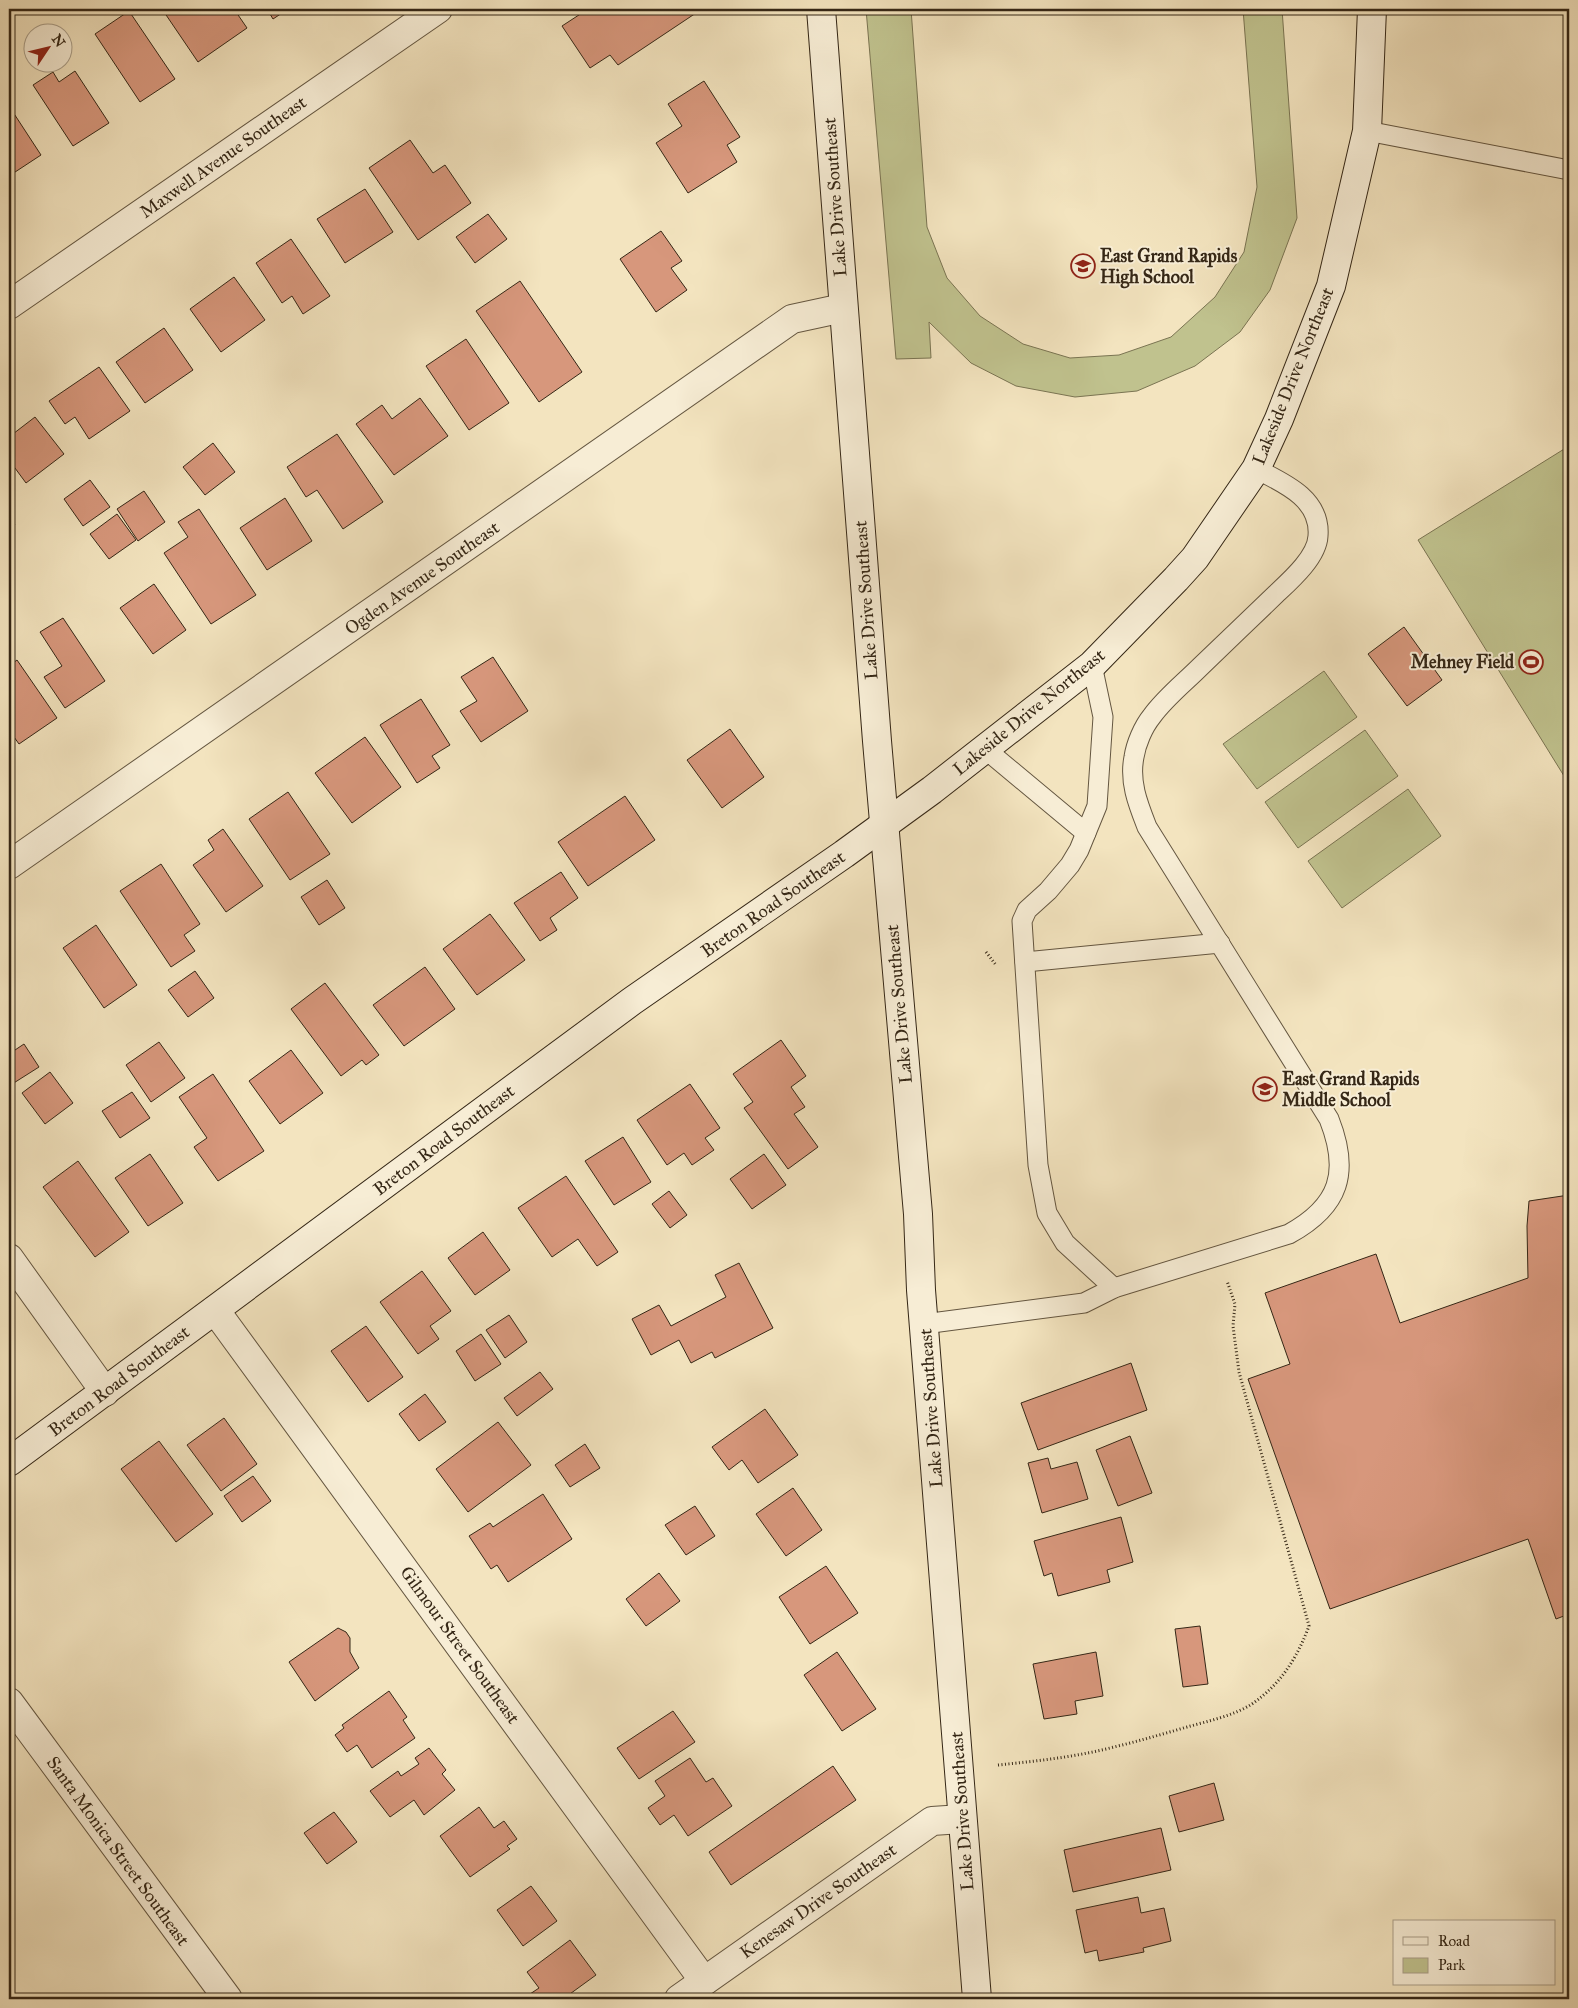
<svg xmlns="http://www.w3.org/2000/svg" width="1578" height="2008" font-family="'IM FELL Great Primer',serif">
	<rect width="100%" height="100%" fill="#f3e4bf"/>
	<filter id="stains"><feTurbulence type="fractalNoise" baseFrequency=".004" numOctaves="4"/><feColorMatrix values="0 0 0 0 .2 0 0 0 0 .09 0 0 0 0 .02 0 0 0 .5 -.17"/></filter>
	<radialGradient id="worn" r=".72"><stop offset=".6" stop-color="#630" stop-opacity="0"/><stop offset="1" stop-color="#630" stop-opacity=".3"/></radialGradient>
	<!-- green -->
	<g fill="#c0c28e" stroke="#7a7452">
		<path d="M866,9H911L927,227L947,278L980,316L1023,344L1070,358L1119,355L1171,337L1215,297L1244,252L1257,187L1243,9H1282L1297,218L1270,290L1240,332L1195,366L1137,391L1075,397L1016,386L971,363L929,322L931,358L896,359Z"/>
		<path d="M1569,446V784L1418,540Z"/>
		<path d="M1324,671L1357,717L1257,789L1223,744Z"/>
		<path d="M1365,730L1398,776L1298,848L1265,802Z"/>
		<path d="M1408,789L1441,836L1342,908L1308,861Z"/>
	</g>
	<!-- building -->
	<g fill="#d7977c" stroke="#352716">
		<path d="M162,9H234L247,28L198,62Z"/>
		<path d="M267,9H288L273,19Z"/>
		<path d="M588,9H702L618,65L610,55L590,68L562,26Z"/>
		<path d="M129,11L175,79L140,102L95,34Z"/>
		<path d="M75,71L109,123L73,146L33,85L53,72L59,82Z"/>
		<path d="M704,81L740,137L727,145L737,162L688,193L656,143L682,126L668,104Z"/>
		<path d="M9,106L41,155L9,176Z"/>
		<path d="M410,140L433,173L445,165L471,203L418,240L369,168Z"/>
		<path d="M365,189L393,232L345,263L317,219Z"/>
		<path d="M488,214L507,239L475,263L456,237Z"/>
		<path d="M661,231L682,261L671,268L687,290L656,312L620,259Z"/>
		<path d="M291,239L330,296L303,314L292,296L282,303L256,263Z"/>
		<path d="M234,277L265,320L221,352L190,309Z"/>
		<path d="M520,281L582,372L539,402L476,311Z"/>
		<path d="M164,328L193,370L145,403L116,362Z"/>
		<path d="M466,339L509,403L469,430L426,366Z"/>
		<path d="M99,367L130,411L89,439L75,417L65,424L49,401Z"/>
		<path d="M420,398L448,436L394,475L356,424L382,405L392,419Z"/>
		<path d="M35,417L64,454L26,483L12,464L9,467V437Z"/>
		<path d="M337,434L383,502L343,529L317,490L306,497L287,467Z"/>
		<path d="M213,443L235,472L205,495L183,467Z"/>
		<path d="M90,480L110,507L83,526L64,499Z"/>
		<path d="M144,491L165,522L138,541L117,509Z"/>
		<path d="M285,498L312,541L267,570L240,528Z"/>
		<path d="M199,509L256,595L211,624L164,553L188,537L178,522Z"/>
		<path d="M117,514L136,540L109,559L90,534Z"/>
		<path d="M9,517L15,525L9,530Z"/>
		<path d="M154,584L186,630L153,654L120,608Z"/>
		<path d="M63,618L105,681L65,708L44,677L62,666L40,632Z"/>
		<path d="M1404,627L1442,680L1407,706L1368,654Z"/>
		<path d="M493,657L528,711L481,742L460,711L477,701L461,677Z"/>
		<path d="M17,660L57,718L19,744L9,730V666Z"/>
		<path d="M421,699L450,745L432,756L440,768L417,783L380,725Z"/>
		<path d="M730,729L764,777L722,808L687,760Z"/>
		<path d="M365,737L401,787L352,823L315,773Z"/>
		<path d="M288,792L330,854L290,880L249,819Z"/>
		<path d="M625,796L655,840L588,886L558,842Z"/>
		<path d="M223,829L263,886L226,912L193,865L214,850L208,840Z"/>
		<path d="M161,864L200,924L184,935L195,951L171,967L120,891Z"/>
		<path d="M561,872L578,898L550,918L557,930L540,941L514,903Z"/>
		<path d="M327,880L345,908L319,925L301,897Z"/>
		<path d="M490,914L525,960L477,995L443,949Z"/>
		<path d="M96,925L137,985L104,1008L63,948Z"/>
		<path d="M425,967L455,1009L404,1046L373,1005Z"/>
		<path d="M195,971L214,998L188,1017L168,990Z"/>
		<path d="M325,983L379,1055L366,1065L362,1060L341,1076L291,1009Z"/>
		<path d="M781,1040L806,1076L791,1087L805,1107L794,1114L818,1147L788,1169L744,1108L753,1102L733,1074Z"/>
		<path d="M159,1042L185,1078L151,1102L126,1065Z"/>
		<path d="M24,1044L39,1067L9,1086V1054Z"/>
		<path d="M291,1050L323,1093L280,1124L249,1081Z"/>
		<path d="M50,1072L73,1103L45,1124L22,1093Z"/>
		<path d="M213,1074L264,1151L218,1181L194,1147L207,1138L179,1097Z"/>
		<path d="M690,1084L720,1128L705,1138L714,1150L692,1165L684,1153L667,1165L637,1120Z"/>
		<path d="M132,1092L150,1118L120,1138L102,1111Z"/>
		<path d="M623,1137L651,1182L614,1205L585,1161Z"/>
		<path d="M150,1154L183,1203L148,1226L115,1178Z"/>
		<path d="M764,1154L786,1185L752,1209L730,1179Z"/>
		<path d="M78,1161L129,1232L95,1257L43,1187Z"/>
		<path d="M566,1176L618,1252L597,1266L578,1239L552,1257L518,1208Z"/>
		<path d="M669,1191L687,1215L670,1228L652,1204Z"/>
		<path d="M1569,1195V1614L1556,1619L1528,1539L1330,1609L1248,1379L1290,1364L1265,1293L1376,1254L1400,1323L1528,1278L1527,1226L1529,1201Z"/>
		<path d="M483,1232L510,1270L475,1295L448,1258Z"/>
		<path d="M739,1263L773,1328L715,1358L712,1352L691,1363L679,1340L651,1355L632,1319L659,1305L671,1326L726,1297L715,1275Z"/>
		<path d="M422,1271L451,1311L430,1326L439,1339L418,1354L380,1302Z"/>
		<path d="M509,1315L527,1342L505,1358L486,1330Z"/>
		<path d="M366,1326L403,1377L368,1402L331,1351Z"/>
		<path d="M481,1334L501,1364L475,1381L456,1351Z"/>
		<path d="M1131,1363L1147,1410L1038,1450L1021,1403Z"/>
		<path d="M540,1372L553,1389L517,1416L504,1398Z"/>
		<path d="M425,1394L446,1422L419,1441L399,1414Z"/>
		<path d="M765,1409L798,1455L758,1483L742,1460L729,1470L712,1447Z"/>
		<path d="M224,1418L257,1464L221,1491L187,1445Z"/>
		<path d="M498,1422L531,1465L468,1512L436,1469Z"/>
		<path d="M1130,1436L1152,1493L1118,1506L1096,1450Z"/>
		<path d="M159,1441L213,1514L176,1542L121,1469Z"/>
		<path d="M585,1444L600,1468L570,1487L555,1465Z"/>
		<path d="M1048,1458L1051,1469L1077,1462L1088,1499L1042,1513L1028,1463Z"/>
		<path d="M253,1476L271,1501L242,1522L224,1496Z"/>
		<path d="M793,1488L822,1530L786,1556L756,1514Z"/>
		<path d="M543,1494L572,1539L508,1582L497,1565L491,1569L469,1536L490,1523L493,1527Z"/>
		<path d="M695,1506L715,1536L686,1555L665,1525Z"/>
		<path d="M1121,1517L1133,1562L1107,1570L1110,1582L1058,1596L1052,1573L1044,1576L1034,1541Z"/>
		<path d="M826,1566L858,1613L810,1644L779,1597Z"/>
		<path d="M659,1573L680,1601L646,1626L626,1599Z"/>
		<path d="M1200,1626L1208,1684L1183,1687L1175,1629Z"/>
		<path d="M338,1628L346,1632L350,1638V1652L359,1668L315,1701L289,1662Z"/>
		<path d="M837,1652L876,1709L842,1731L804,1675Z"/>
		<path d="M1096,1652L1103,1696L1075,1701L1077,1714L1044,1719L1033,1664Z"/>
		<path d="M389,1691L407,1717L403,1720L415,1738L372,1768L357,1745L347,1752L335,1735L344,1728L342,1725Z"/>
		<path d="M673,1711L695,1742L639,1779L617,1748Z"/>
		<path d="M429,1748L446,1770L442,1774L455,1790L424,1815L414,1800L390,1817L370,1791L398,1771L401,1776L419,1764L415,1758Z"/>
		<path d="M690,1758L706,1782L713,1778L732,1806L688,1836L674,1815L660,1825L648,1808L665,1796L655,1781Z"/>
		<path d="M833,1766L856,1800L731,1885L709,1852Z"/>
		<path d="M1214,1783L1224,1820L1179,1832L1169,1796Z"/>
		<path d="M479,1807L494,1828L504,1821L517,1839L507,1846L510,1849L470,1877L440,1836Z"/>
		<path d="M334,1812L357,1842L327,1864L304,1833Z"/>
		<path d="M1161,1828L1171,1870L1073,1892L1064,1850Z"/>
		<path d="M531,1886L557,1921L523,1946L497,1910Z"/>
		<path d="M1138,1897L1141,1913L1164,1908L1171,1941L1143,1948L1144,1952L1099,1961L1097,1950L1085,1953L1076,1910Z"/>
		<path d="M570,1940L596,1975L563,1999H526L524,1998L539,1988L527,1972Z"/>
		<path d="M1191,1994L1192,1999H1147Z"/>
	</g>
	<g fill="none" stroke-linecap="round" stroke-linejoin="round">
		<!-- service casing -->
		<g stroke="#645640" stroke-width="21">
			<g id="service">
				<path d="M1367,131L1569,170"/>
				<path d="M1092,665L1103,717L1097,806L1079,850L1070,865L1048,891L1027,910L1022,921L1038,1165L1047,1213L1065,1243L1114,1288"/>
				<path d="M984,748L1086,833"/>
				<path d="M1025,962L1220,943"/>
				<path d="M924,1324L1084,1303L1114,1288L1289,1234C1340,1206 1350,1172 1329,1119L1147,827C1138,804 1129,782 1134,757C1136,744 1143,727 1152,716C1165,698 1184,683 1200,667C1225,643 1251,618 1276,594C1291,580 1317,557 1318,536C1321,499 1284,483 1256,469"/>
			</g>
		</g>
		<!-- minor casing -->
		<g stroke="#645640" stroke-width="30">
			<g id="minor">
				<path d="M9,305L438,9"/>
				<path d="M9,865L792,319L843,308"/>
				<path d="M9,1258L105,1392"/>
				<path d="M215,1310L704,1981"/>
				<path d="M9,1702L228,1999"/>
				<path d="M679,1999L932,1821L962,1819"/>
			</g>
		</g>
		<!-- secondary casing -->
		<g stroke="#352716" stroke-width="30">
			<g id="secondary">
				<path d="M821,9L877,741L918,1214L921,1290L977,1999"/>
				<path d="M9,1462L632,1001L844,854L932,790L1092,665L1176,579L1195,558L1256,469L1279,419L1331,286L1367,131L1372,9"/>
			</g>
		</g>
		<!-- path -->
		<g stroke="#352716" stroke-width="3" stroke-dasharray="1 2.5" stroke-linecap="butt">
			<path d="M986,952L996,965"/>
			<path d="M998,1765C1037,1761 1076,1757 1114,1747C1139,1741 1163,1734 1187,1727C1208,1721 1233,1716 1252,1704C1281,1684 1297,1658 1309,1626L1239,1372L1233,1326L1235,1304L1227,1281"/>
		</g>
		<!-- service -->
		<use href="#service" stroke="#f7edd5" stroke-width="19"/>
		<!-- minor -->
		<use href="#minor" stroke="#f7edd5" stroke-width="28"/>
		<!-- secondary -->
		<use href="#secondary" stroke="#f7edd5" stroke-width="28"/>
	</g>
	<!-- icons -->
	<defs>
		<g id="school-ring" transform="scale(1.25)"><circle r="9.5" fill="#f7edd5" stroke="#8f2418" stroke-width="1.5"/><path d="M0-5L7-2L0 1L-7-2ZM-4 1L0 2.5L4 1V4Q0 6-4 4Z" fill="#8f2418"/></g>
		<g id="stadium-ring" transform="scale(1.25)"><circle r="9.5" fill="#f7edd5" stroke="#8f2418" stroke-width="1.5"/><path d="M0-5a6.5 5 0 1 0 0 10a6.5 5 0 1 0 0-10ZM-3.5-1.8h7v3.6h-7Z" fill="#8f2418"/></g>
	</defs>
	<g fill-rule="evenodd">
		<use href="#school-ring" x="1083" y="266"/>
		<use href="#stadium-ring" x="1531" y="662"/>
		<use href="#school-ring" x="1265" y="1089"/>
	</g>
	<g text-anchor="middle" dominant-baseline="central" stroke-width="4" stroke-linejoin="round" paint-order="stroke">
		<!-- street labels -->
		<g font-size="18" fill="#352716" stroke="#f7edd5">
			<text transform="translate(223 157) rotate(-35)">Maxwell Avenue Southeast</text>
			<text transform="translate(835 197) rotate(-94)">Lake Drive Southeast</text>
			<text transform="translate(1293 376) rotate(-68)">Lakeside Drive Northeast</text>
			<text transform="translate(422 578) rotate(-35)">Ogden Avenue Southeast</text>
			<text transform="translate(866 600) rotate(-94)">Lake Drive Southeast</text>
			<text transform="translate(1029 712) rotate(-39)">Lakeside Drive Northeast</text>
			<text transform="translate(773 904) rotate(-35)">Breton Road Southeast</text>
			<text transform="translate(899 1004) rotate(-95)">Lake Drive Southeast</text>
			<text transform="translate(444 1140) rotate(-37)">Breton Road Southeast</text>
			<text transform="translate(119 1381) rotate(-37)">Breton Road Southeast</text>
			<text transform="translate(931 1408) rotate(-94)">Lake Drive Southeast</text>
			<text transform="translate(460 1645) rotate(54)">Gilmour Street Southeast</text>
			<text transform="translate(962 1811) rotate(-94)">Lake Drive Southeast</text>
			<text transform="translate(118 1851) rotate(54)">Santa Monica Street Southeast</text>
			<text transform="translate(818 1901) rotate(-35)">Kenesaw Drive Southeast</text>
		</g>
		<!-- poi labels -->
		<g font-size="18" font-weight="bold" fill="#352716" stroke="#f7edd5" text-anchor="start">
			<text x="1100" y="256">East Grand Rapids<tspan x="1100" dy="21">High School</tspan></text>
			<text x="1514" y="662" text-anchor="end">Mehney Field</text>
			<text x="1282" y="1079">East Grand Rapids<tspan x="1282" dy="21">Middle School</tspan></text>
		</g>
	</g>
	<!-- margin -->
	<rect width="1578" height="2008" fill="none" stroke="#f3e4bf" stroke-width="30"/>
	<rect x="10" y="10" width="1558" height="1988" fill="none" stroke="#352716" stroke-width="2.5"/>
	<rect x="15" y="15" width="1548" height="1978" fill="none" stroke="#352716"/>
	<!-- legend -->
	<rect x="1393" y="1920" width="162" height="65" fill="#f7edd5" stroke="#a99e89"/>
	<rect x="1403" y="1937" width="25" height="8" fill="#f7edd5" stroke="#a99e89"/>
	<text x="1438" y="1946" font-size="15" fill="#352716">Road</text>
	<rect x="1403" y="1958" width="25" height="15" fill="#c0c28e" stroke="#a99e89"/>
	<text x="1438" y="1970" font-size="15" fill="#352716">Park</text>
	<!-- north arrow -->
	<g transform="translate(48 48) rotate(55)"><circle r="24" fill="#f7edd5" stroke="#a99e89"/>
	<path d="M0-4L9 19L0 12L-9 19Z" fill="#8f2418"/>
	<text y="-8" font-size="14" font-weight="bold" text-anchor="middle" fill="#352716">N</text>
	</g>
	<rect width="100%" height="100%" filter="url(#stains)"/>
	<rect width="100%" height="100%" fill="url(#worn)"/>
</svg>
